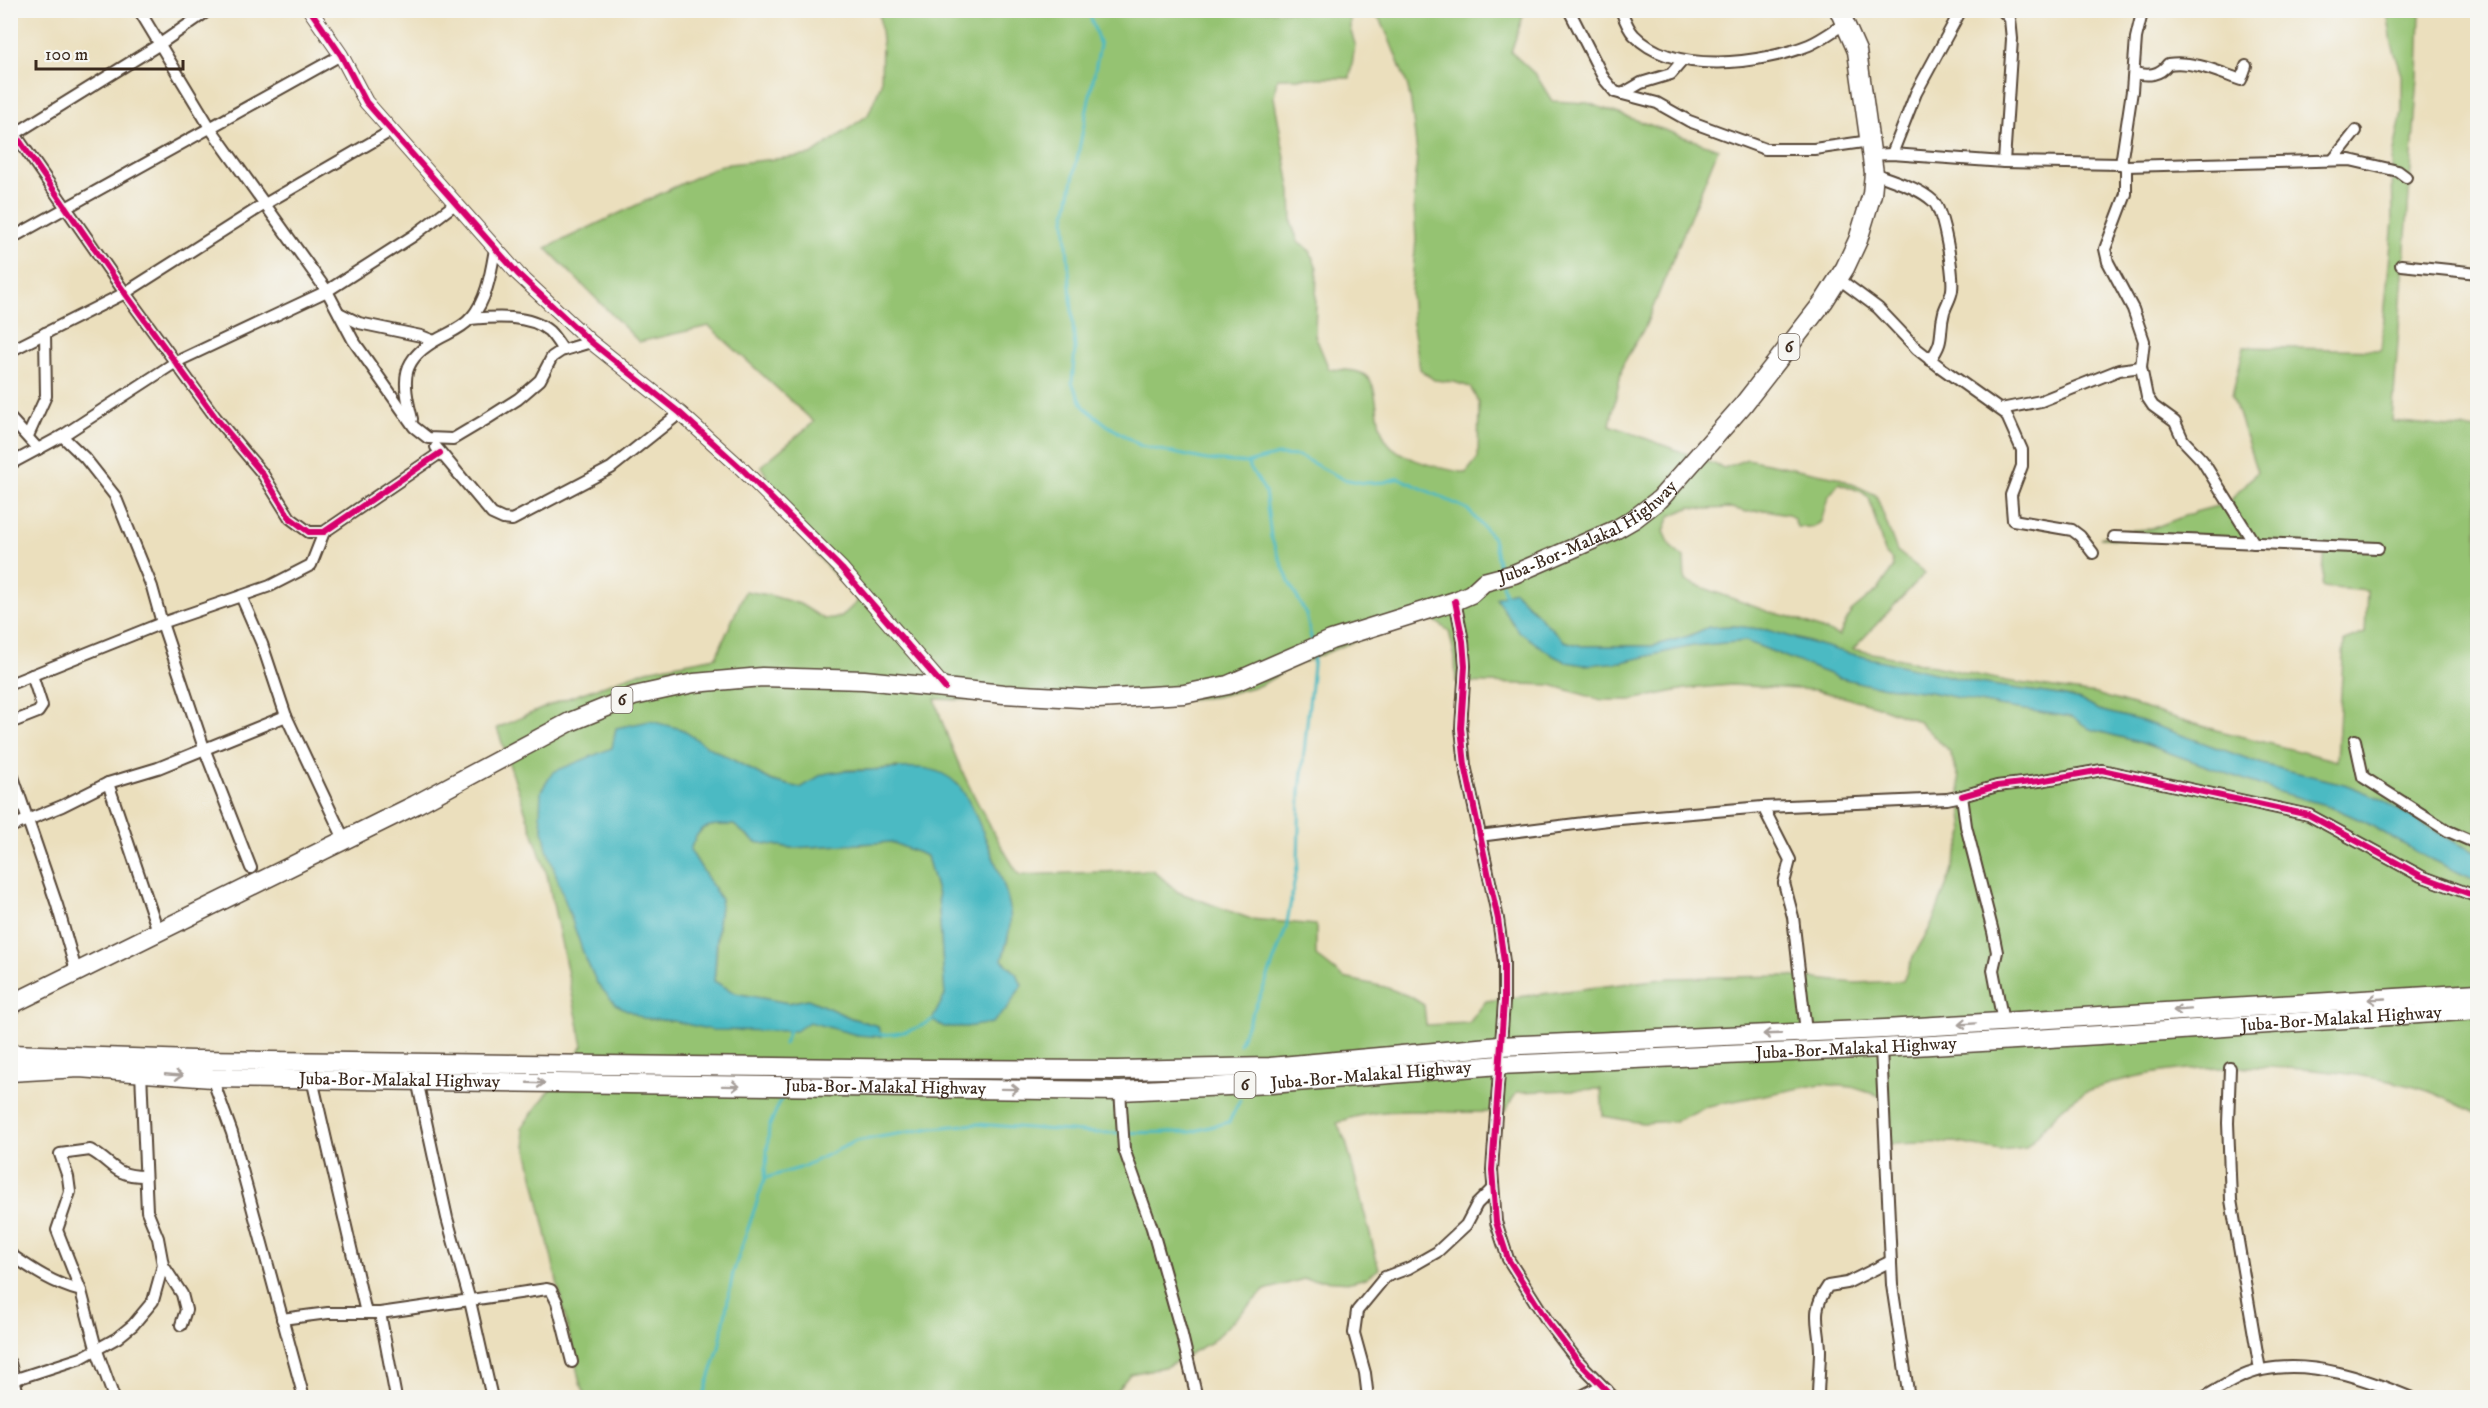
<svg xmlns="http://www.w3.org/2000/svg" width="2488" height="1408" font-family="'IM FELL DW Pica',serif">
	<rect width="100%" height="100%" fill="#f6f6f2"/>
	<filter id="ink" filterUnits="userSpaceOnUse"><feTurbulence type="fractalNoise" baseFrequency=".0167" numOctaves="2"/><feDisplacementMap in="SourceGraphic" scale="12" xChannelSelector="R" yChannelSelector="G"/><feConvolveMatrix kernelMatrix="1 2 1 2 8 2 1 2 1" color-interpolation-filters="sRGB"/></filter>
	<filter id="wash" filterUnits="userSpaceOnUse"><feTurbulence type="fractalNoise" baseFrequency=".008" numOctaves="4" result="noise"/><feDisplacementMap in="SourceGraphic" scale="24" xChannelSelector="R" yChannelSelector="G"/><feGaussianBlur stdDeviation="1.35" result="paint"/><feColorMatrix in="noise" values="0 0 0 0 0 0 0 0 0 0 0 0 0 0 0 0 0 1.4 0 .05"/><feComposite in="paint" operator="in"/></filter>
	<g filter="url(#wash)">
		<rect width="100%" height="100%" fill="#ebdfbd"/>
		<!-- green -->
		<path fill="#95c372" stroke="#687648" stroke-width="1.5" fill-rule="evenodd" d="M1525,10L1511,52L1536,75L1552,101L1588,103L1718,149L1645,327L1623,364L1610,425L1724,468L1747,459L1837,477L1876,495L1897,551L1925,573L1853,649L2006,681L2096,694L2216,730L2337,761L2344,641L2365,633L2367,591L2322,587L2325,547L2100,538L2117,531L2151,529L2195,512L2228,503L2257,472L2232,395L2244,347L2381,350L2393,221L2392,161L2402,112V75L2392,44L2387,11H2420L2418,77L2392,421L2477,430V853L2450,840L2379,798L2344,784L2265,765L2142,721L2098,710L2080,700L2066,696L1978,683L1847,653L1767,630L1734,626L1709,627L1689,636L1652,646H1582L1564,641L1514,591L1496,598L1518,631L1622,662L1692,646L1746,641L1837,677L1870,685L1930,692L1999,706L2072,717L2090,729L2142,743L2279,792L2329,806L2365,822L2426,857L2477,881V1114C2461,1107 2445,1097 2428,1091C2342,1064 2188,1056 2103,1086C2096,1088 2088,1090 2082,1094C2060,1106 2043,1129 2026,1148L2000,1151L1955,1142L1890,1144L1883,1097L1852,1087L1821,1084L1708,1106L1675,1121L1642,1123L1603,1116L1601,1089L1517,1092L1505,1111C1451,1117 1388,1101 1337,1123L1346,1142L1379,1269L1366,1278L1351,1282L1304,1279L1265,1290L1211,1342L1168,1366L1130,1374L1112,1397L669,1398L668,1396L662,1398L587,1397L580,1383L522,1127L583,1046L547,875L497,728L560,701L647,670L716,657L745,591L769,595L800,604L824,619L841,617L858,601L799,535L761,466L814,422L709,326L639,342L546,248L721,165L811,155L868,115L881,84L882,40L879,11H1356L1350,12V28L1355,44L1350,78H1277L1274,97L1291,192L1292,225L1298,241L1310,251L1317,268L1315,335L1329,369C1338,370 1352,369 1361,373C1385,384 1369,426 1392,447C1409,462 1444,469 1466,473L1478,458L1479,403L1470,387L1454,382L1434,380L1420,369L1413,327L1411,292L1416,240L1414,205L1417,154L1411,103L1408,87L1388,36L1381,21L1370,11ZM1839,483L1862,492L1869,498L1885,553L1892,560L1893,568L1879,589L1851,612L1839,636L1791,617L1769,612L1685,581L1684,558L1671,547L1664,531L1670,516L1691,507L1707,509L1731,508L1747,512L1765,510L1788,514L1794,519L1797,527H1813L1821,522L1828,497ZM1424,619L1435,621L1449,631L1455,657L1456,682L1551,685L1601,700H1631L1685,689L1731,685L1815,690L1875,705L1918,721L1950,752L1959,779L1964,833L1949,878L1931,926L1913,957L1903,981L1855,983L1787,976L1670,978L1486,1001L1469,1023L1426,1025L1424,1005L1411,997L1385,987L1344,978L1316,956V925L1251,919L1178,892L1153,870L1019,875C986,822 952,760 935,699L1015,702L1142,703L1215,697L1261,685L1288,669L1347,644ZM681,729L705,745L772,781L801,788L823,775L848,770H872L897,767L958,784C983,830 1011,883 1008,937C1007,945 1004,953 1002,960L1015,972L1022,985L1007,1009L932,1020L945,996L938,895L927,856L891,842L792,848L755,842L734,825C708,825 699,823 690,850L721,900C716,926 718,954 714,981L735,993L788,1003L808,999L851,1018L878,1026L831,1027L809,1022L673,1021L643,1018L584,955L567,904L587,759L612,748Z"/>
		<!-- water -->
		<g fill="#4cbac3" stroke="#447270" stroke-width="1.5">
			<path d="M1514,591L1564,641L1582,646H1652L1689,636L1709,627L1734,626L1767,630L1847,653L1978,683L2065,696L2080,700L2098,710L2142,721L2265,765L2344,784L2379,798L2450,840L2477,853V881L2426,857L2365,822L2329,806L2279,792L2142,743L2090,729L2072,717L1999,706L1930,692L1870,685L1837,677L1746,641L1692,646L1622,662L1584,665L1566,662L1554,656L1518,631L1496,598Z"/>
			<path d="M650,721L681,729L705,745L772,781L800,788C808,784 816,777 824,774C839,770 854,771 870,770C900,769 933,760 957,784C970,795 1009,892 1010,910C1012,927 1006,944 1002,960L1015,972L1022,985L1007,1009L992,1023L966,1027H944L932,1020L945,995L938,895L927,856L891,842L792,848L755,842L734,825C708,825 699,823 690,850L721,900C716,926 717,954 714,981L735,993L788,1003L808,999L851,1018L878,1026L881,1037L857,1035L809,1022L796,1031L712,1030L673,1021L643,1018L615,1004L597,983L584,955L547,849L540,815L541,791L553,772L612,748L616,728Z"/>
		</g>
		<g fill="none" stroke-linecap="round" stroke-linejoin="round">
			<!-- stream -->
			<g stroke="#4cbac3" stroke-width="3">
				<path d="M1088,10L1100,45L1065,219L1075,350L1072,383L1084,407L1107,425L1141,446L1207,460L1247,463L1278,455L1299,456L1343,479L1364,483L1385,482L1399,478L1467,509L1493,538L1500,572"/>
				<path d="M1247,463L1265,491L1271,537L1290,584L1306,614L1312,642"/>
				<path d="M1502,584L1506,598"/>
				<path d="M877,1034C898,1036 913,1031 932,1020"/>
				<path d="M784,1044L790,1028"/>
				<path d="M1239,1044L1266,982L1286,928L1298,862L1300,792L1314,655"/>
				<path d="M765,1178L800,1168L856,1141L932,1128L976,1124L1095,1133L1191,1132L1229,1122L1240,1100"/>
				<path d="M703,1398L719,1348L733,1273L765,1178L769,1127L782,1097"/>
			</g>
		</g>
	</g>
	<g filter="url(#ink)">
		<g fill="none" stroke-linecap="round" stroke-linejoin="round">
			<!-- minor casing -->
			<g stroke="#554536" stroke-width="14">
				<g id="minor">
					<path d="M139,10L211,129L327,291L353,340L414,427L428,438L453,439L485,420L518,399L540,380L552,357L561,351L591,342"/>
					<path d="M1569,10L1604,79L1615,92L1657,103L1689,121L1765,149H1814L1870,141"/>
					<path d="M1621,10C1624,18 1628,29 1634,35C1673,76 1761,64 1809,45C1821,40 1833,31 1844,24"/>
					<path d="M2002,10L2010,19L2012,39L2004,162"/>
					<path d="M2134,73C2148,76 2159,76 2168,64C2193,60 2218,72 2241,80L2246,66"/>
					<path d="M1622,94L1641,83L1671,74L1683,60"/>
					<path d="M10,127L125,293L216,418L262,473L290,518L309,532H324L440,453"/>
					<path d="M10,137L160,44L209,10"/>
					<path d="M1892,154L1916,93L1961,10"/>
					<path d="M1871,155L1892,154L2004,162L2121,164L2126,166L2350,160L2398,171L2406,177"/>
					<path d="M2333,160L2356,131"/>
					<path d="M2121,164L2132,91L2136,38L2141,17L2139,10"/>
					<path d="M2126,166V194L2105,249L2108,262L2133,309L2144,341L2141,367L2147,397L2153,406L2175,422L2183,440L2202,460L2215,481L2254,543"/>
					<path d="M1874,173C1893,181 1918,187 1933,201C1944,211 1954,275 1952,290C1951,298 1946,305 1944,312C1938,334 1946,339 1930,360"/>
					<path d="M10,239L341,55"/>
					<path d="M2401,265L2478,273"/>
					<path d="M1839,279L1878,308L1917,349L1940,367L2006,414L2022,450V466L2011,495L2013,520L2072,530L2080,536L2093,553"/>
					<path d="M339,313L359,323L421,336L434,341"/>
					<path d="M470,319C494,317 529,314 549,331C554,336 559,344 563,350"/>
					<path d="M10,351L125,293L265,204L391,131"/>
					<path d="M2001,409L2041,401L2119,370L2141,367"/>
					<path d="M10,418L38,449L10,464"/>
					<path d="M412,419C402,379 400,359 440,338C451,332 462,328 471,318C487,300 491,272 495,249"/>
					<path d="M28,436L46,396L45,333"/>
					<path d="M62,436L85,458L115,496L152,587L162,623L204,748L251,868"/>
					<path d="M436,447L492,514L503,519L512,520L611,468L680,413"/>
					<path d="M38,449L62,436L176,362L327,291L413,236L455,204"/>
					<path d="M2114,537L2378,548"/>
					<path d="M241,596L270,586L311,565L324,532"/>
					<path d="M1455,601L1463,641L1465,666L1461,728L1465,765L1498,919L1504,962V1002L1492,1170L1496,1222L1508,1259L1548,1322L1577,1360L1614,1398"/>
					<path d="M10,684L162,623L241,596L262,644L286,716L344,839"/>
					<path d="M10,723L38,712L42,706L32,675"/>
					<path d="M2355,740L2363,777L2448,831L2478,844"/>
					<path d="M10,768L57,905L77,974"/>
					<path d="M108,783L158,931"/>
					<path d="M1962,796L1997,786L2039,781L2102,770L2309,815L2421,876L2478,897"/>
					<path d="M1763,807L1947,799L1962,796L1966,826L1993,932L1997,952L1993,970L2003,1022"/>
					<path d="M10,827L62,806L108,783L158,768L286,716"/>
					<path d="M1479,836L1608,820L1763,807L1790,860L1784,883L1793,917L1806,1032"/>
					<path d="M1881,1048L1892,1285L1909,1398"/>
					<path d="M2230,1068L2228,1123L2231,1200L2260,1370"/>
					<path d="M141,1072L147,1211L158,1238L163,1265L182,1294L186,1310L181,1325"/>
					<path d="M212,1078L232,1133L304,1398"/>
					<path d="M312,1079L366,1313"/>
					<path d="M417,1080L447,1218L470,1301L492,1398"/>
					<path d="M1120,1091L1124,1149L1152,1228L1181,1331L1197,1398"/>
					<path d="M10,1254C33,1270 54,1284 81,1291L96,1348L114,1398"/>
					<path d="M81,1291L57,1230L70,1192L68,1177L60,1154L90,1150C113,1162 113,1176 144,1176"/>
					<path d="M380,1313L396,1398"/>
					<path d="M282,1319L328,1313H380L547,1289L551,1290L557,1302L572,1362"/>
					<path d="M10,1363L19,1398"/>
					<path d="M10,1381L81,1358L117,1338L133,1325L153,1301L163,1265"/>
					<path d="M1368,1398L1365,1373L1354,1333L1357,1311L1385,1277L1409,1268L1437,1252L1466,1225L1477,1204L1493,1188"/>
					<path d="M1578,1398L1601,1386L1607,1390"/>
					<path d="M1818,1398C1818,1382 1820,1366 1820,1350C1819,1322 1810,1312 1828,1286L1847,1283L1891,1261"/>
					<path d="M2203,1398C2222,1387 2241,1374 2262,1370C2312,1359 2366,1379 2412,1398"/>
				</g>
			</g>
			<!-- tertiary casing -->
			<g stroke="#554536" stroke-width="16">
				<path id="tertiary" d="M310,10L341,55L366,102L518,274L591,342L680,413L742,469L842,569L945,688"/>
			</g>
			<!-- primary casing -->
			<g stroke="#554536" stroke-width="21">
				<g id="primary">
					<path id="s1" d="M10,1005L415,805L570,722L634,696L694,683L762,677L864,680L1004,694L1098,699L1184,694L1228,685L1331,640L1455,601L1471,594L1484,582L1514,574L1615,530L1634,519L1660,499L1743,405L1824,301L1845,268L1858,240L1872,194L1874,173L1857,51L1839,10"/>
				</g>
			</g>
			<!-- trunk casing -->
			<g stroke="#554536" stroke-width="21">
				<g id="trunk">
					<path d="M10,1054L193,1060L932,1069L1117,1070L1270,1067L1500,1046L1885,1029L2478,993"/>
					<path id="s2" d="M10,1072L79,1068L212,1078L1120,1091L1271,1084L1499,1065L1881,1048L2166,1031L2478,1010"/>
				</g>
			</g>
			<!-- minor -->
			<use href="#minor" stroke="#fff" stroke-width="10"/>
			<!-- tertiary -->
			<use href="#tertiary" stroke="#fff" stroke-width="14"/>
			<!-- primary -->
			<use href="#primary" stroke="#fff" stroke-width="18"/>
			<!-- trunk -->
			<use href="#trunk" stroke="#fff" stroke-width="18"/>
			<!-- cycleway casing -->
			<g stroke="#f6f6f2" stroke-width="10">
				<g id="cycleway">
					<path d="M310,10L341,55L366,102L518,274L591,342L680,413L742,469L842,569L945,688"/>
					<path d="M10,127L125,293L216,418L262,473L290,518L309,532H324L440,453"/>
					<path d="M1455,601L1463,641L1465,666L1461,728L1465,765L1498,919L1504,962V1002L1492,1170L1496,1222L1508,1259L1548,1322L1577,1360L1614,1398"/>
					<path d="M1962,796L1997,786L2039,781L2102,770L2309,815L2421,876L2478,897"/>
				</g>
			</g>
			<!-- cycleway -->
			<use href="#cycleway" stroke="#d6006c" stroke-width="6"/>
		</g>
		<!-- one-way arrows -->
		<defs><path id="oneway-shaft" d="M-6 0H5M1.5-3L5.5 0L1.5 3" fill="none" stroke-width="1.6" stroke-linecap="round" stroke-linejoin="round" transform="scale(1.5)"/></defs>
		<g stroke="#a79f9a">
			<use href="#oneway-shaft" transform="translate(2377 999) rotate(177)"/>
			<use href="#oneway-shaft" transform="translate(2182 1010) rotate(176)"/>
			<use href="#oneway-shaft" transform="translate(1967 1024) rotate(176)"/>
			<use href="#oneway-shaft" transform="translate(1772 1034) rotate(178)"/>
			<use href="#oneway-shaft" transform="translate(174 1075) rotate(5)"/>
			<use href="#oneway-shaft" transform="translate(536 1083) rotate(2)"/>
			<use href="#oneway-shaft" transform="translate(731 1086) rotate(1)"/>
			<use href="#oneway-shaft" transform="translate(1010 1089) rotate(1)"/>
		</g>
	</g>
	<g text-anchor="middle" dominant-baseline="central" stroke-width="4.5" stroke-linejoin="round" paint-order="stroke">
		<!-- shield labels -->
		<g fill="#f6f6f2" stroke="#73675e" stroke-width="1.5">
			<rect x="1778.5" y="334" width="21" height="26" rx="4.5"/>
			<rect x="611.5" y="687" width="21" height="26" rx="4.5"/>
			<rect x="1234.5" y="1072" width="21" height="26" rx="4.5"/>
		</g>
		<g font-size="16" font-weight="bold" fill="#3b2a1e">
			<text x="1789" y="347">6</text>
			<text x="622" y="700">6</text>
			<text x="1245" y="1085">6</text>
		</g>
		<!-- street labels -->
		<g font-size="18" fill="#3b2a1e" stroke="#f6f6f2">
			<text stroke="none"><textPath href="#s1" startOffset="1688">Juba-Bor-Malakal Highway</textPath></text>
			<text stroke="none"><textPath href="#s2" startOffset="2334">Juba-Bor-Malakal Highway</textPath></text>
			<text stroke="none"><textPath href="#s2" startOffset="1848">Juba-Bor-Malakal Highway</textPath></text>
			<text stroke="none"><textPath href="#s2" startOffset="1362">Juba-Bor-Malakal Highway</textPath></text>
			<text stroke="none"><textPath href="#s2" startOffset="390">Juba-Bor-Malakal Highway</textPath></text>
			<text stroke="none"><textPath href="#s2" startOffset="876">Juba-Bor-Malakal Highway</textPath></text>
		</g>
	</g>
	<!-- margin -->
	<rect width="2488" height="1408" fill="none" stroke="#f6f6f2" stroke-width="36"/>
	<!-- scale -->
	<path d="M36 60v9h147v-9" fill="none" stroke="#3b2a1e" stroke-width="3"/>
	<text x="45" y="60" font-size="18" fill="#3b2a1e" stroke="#f6f6f2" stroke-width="4.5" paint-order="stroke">100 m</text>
</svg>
